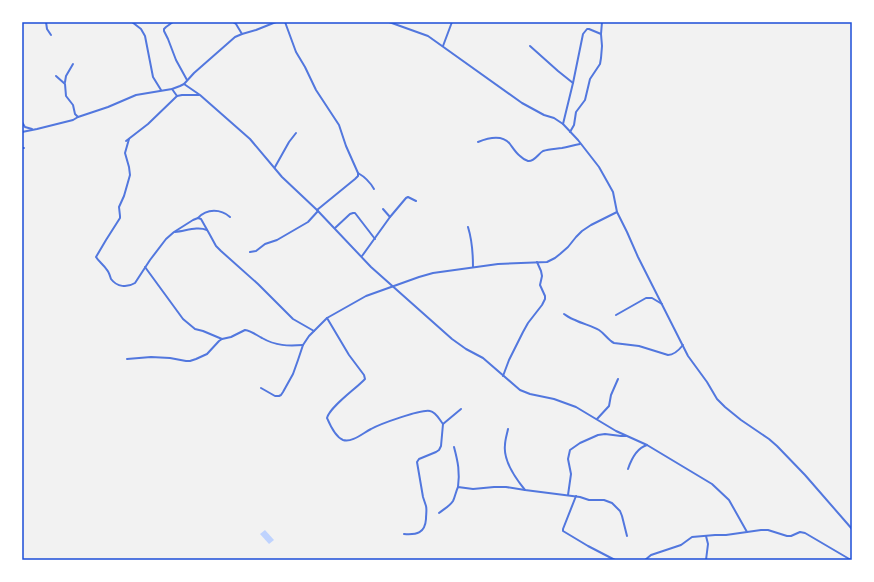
<svg xmlns="http://www.w3.org/2000/svg" width="874" height="582" font-family="Commissioner,sans-serif">
	<rect width="100%" height="100%" fill="#f2f2f2"/>
	<!-- water -->
	<path fill="#bfd3fe" d="M265,530L274,540L269,544L260,534Z"/>
	<g fill="none" stroke-linecap="round" stroke-linejoin="round">
		<!-- minor -->
		<g stroke="#5277de" stroke-width="2">
			<path d="M46,22L47,29L51,35"/>
			<path d="M132,22L141,29L145,36L153,77L161,90"/>
			<path d="M173,22L166,27L164,29V31L168,39L176,60L187,80"/>
			<path d="M233,22L236,24L242,34"/>
			<path d="M285,22L296,52L305,67L316,90L339,125L346,146L358,173V176L355,179L317,210"/>
			<path d="M389,22L428,36L522,103L544,115L554,118L563,124L578,140L599,167L608,183L613,192L617,212L627,232L638,257L688,356L707,382L717,399L725,407L741,420L769,439L777,446L805,475L852,529"/>
			<path d="M443,46L452,22"/>
			<path d="M530,46L558,71L573,83"/>
			<path d="M56,76L65,84L66,96L73,105L75,114L78,117"/>
			<path d="M65,82L66,76L73,64"/>
			<path d="M184,84L200,95L250,139L282,177L317,210L371,267L452,339L466,349L483,358L520,390L530,394L554,399L576,407L616,431L647,445L712,484L729,500L747,532"/>
			<path d="M172,89L177,96"/>
			<path d="M22,122L25,127L32,129"/>
			<path d="M563,124L573,83L583,34L587,29H589L601,34"/>
			<path d="M22,132L37,129L73,120L78,117L108,107L136,95L172,89L180,86L184,84L194,73L235,37L242,34L256,30L276,22"/>
			<path d="M570,132L574,125L576,112L585,100L590,79L600,64L601,58L602,46L601,34L602,22"/>
			<path d="M129,139L125,153L129,167L130,175L124,196L119,207L120,216V218L106,240L96,257C99,262 104,265 107,270C109,272 110,276 111,279C117,287 127,288 135,283L150,260L166,239L174,232L193,220L198,218L201,219L210,235L216,246L221,251L258,284L293,319L314,331"/>
			<path d="M126,141L148,124L177,96L182,95H199"/>
			<path d="M478,142C488,138 502,134 510,144C513,148 516,153 520,156C522,158 525,160 528,161C534,162 538,154 543,151C549,149 555,149 562,148C568,147 574,145 580,144"/>
			<path d="M22,148H24"/>
			<path d="M275,167L289,142L296,133"/>
			<path d="M358,173C365,177 370,182 374,189"/>
			<path d="M383,209L390,217"/>
			<path d="M198,218C207,208 221,209 230,217"/>
			<path d="M468,227C472,240 473,253 473,267"/>
			<path d="M335,228L350,214L353,213H355L375,239"/>
			<path d="M175,232C186,231 197,226 207,230"/>
			<path d="M250,252L256,251L265,244L277,240L308,222L318,211"/>
			<path d="M362,256L390,217L406,198L408,197L416,201"/>
			<path d="M145,267L183,319L195,329L203,331L222,339"/>
			<path d="M564,314C567,316 571,319 575,320C583,324 592,326 599,330C605,334 608,340 614,343L639,346L668,355C674,355 679,350 683,345"/>
			<path d="M616,315L646,298H652L662,304"/>
			<path d="M327,318L349,355L364,375L365,379L363,381C354,390 330,407 327,418C330,425 335,437 343,440C352,443 363,433 371,429C380,424 421,409 430,411C436,412 439,419 443,424L441,446L439,450L436,452L419,459L417,462C419,474 421,485 423,497C424,500 425,503 426,506C427,510 426,514 426,519C425,533 417,535 404,534"/>
			<path d="M127,359L151,357L170,358L186,361H190L196,359L207,354L219,341L222,339L231,337L245,330C252,331 256,335 262,338C276,346 288,346 303,345"/>
			<path d="M503,376L509,360L523,332L528,323L542,305L545,299V296L540,285L542,276L541,271L537,262"/>
			<path d="M261,388L275,396H279L281,395L283,392L293,374L298,360L303,345L309,336L327,318L366,296L419,277L433,273L498,264L547,262L555,258L560,254L568,247L576,237L582,231L591,225L617,212"/>
			<path d="M597,419L609,406L611,395L618,379"/>
			<path d="M443,424L461,409"/>
			<path d="M508,429C507,434 505,440 505,445C503,461 516,479 525,490L580,497L589,500H604L612,503L620,511L622,516L627,536"/>
			<path d="M454,447C458,462 460,472 458,487"/>
			<path d="M628,469C631,460 637,448 647,445"/>
			<path d="M568,495L571,474L568,459L570,450L580,443L598,435L605,434L621,436H626"/>
			<path d="M576,496L563,529V531L588,546L615,560"/>
			<path d="M439,513C444,509 450,506 453,501C455,497 456,491 458,487L473,489L494,487H506L525,490"/>
			<path d="M706,536L708,544L706,560"/>
			<path d="M645,560L651,555L681,545L692,537L715,535H726L761,530H768L787,536H791L800,532L805,533L851,560"/>
		</g>
	</g>
	<!-- border -->
	<rect width="874" height="582" fill="none" stroke="#ffffff" stroke-width="46"/>
	<rect x="23" y="23" width="828" height="536" fill="none" stroke="#1d4ed8" stroke-width="1.5"/>
</svg>
